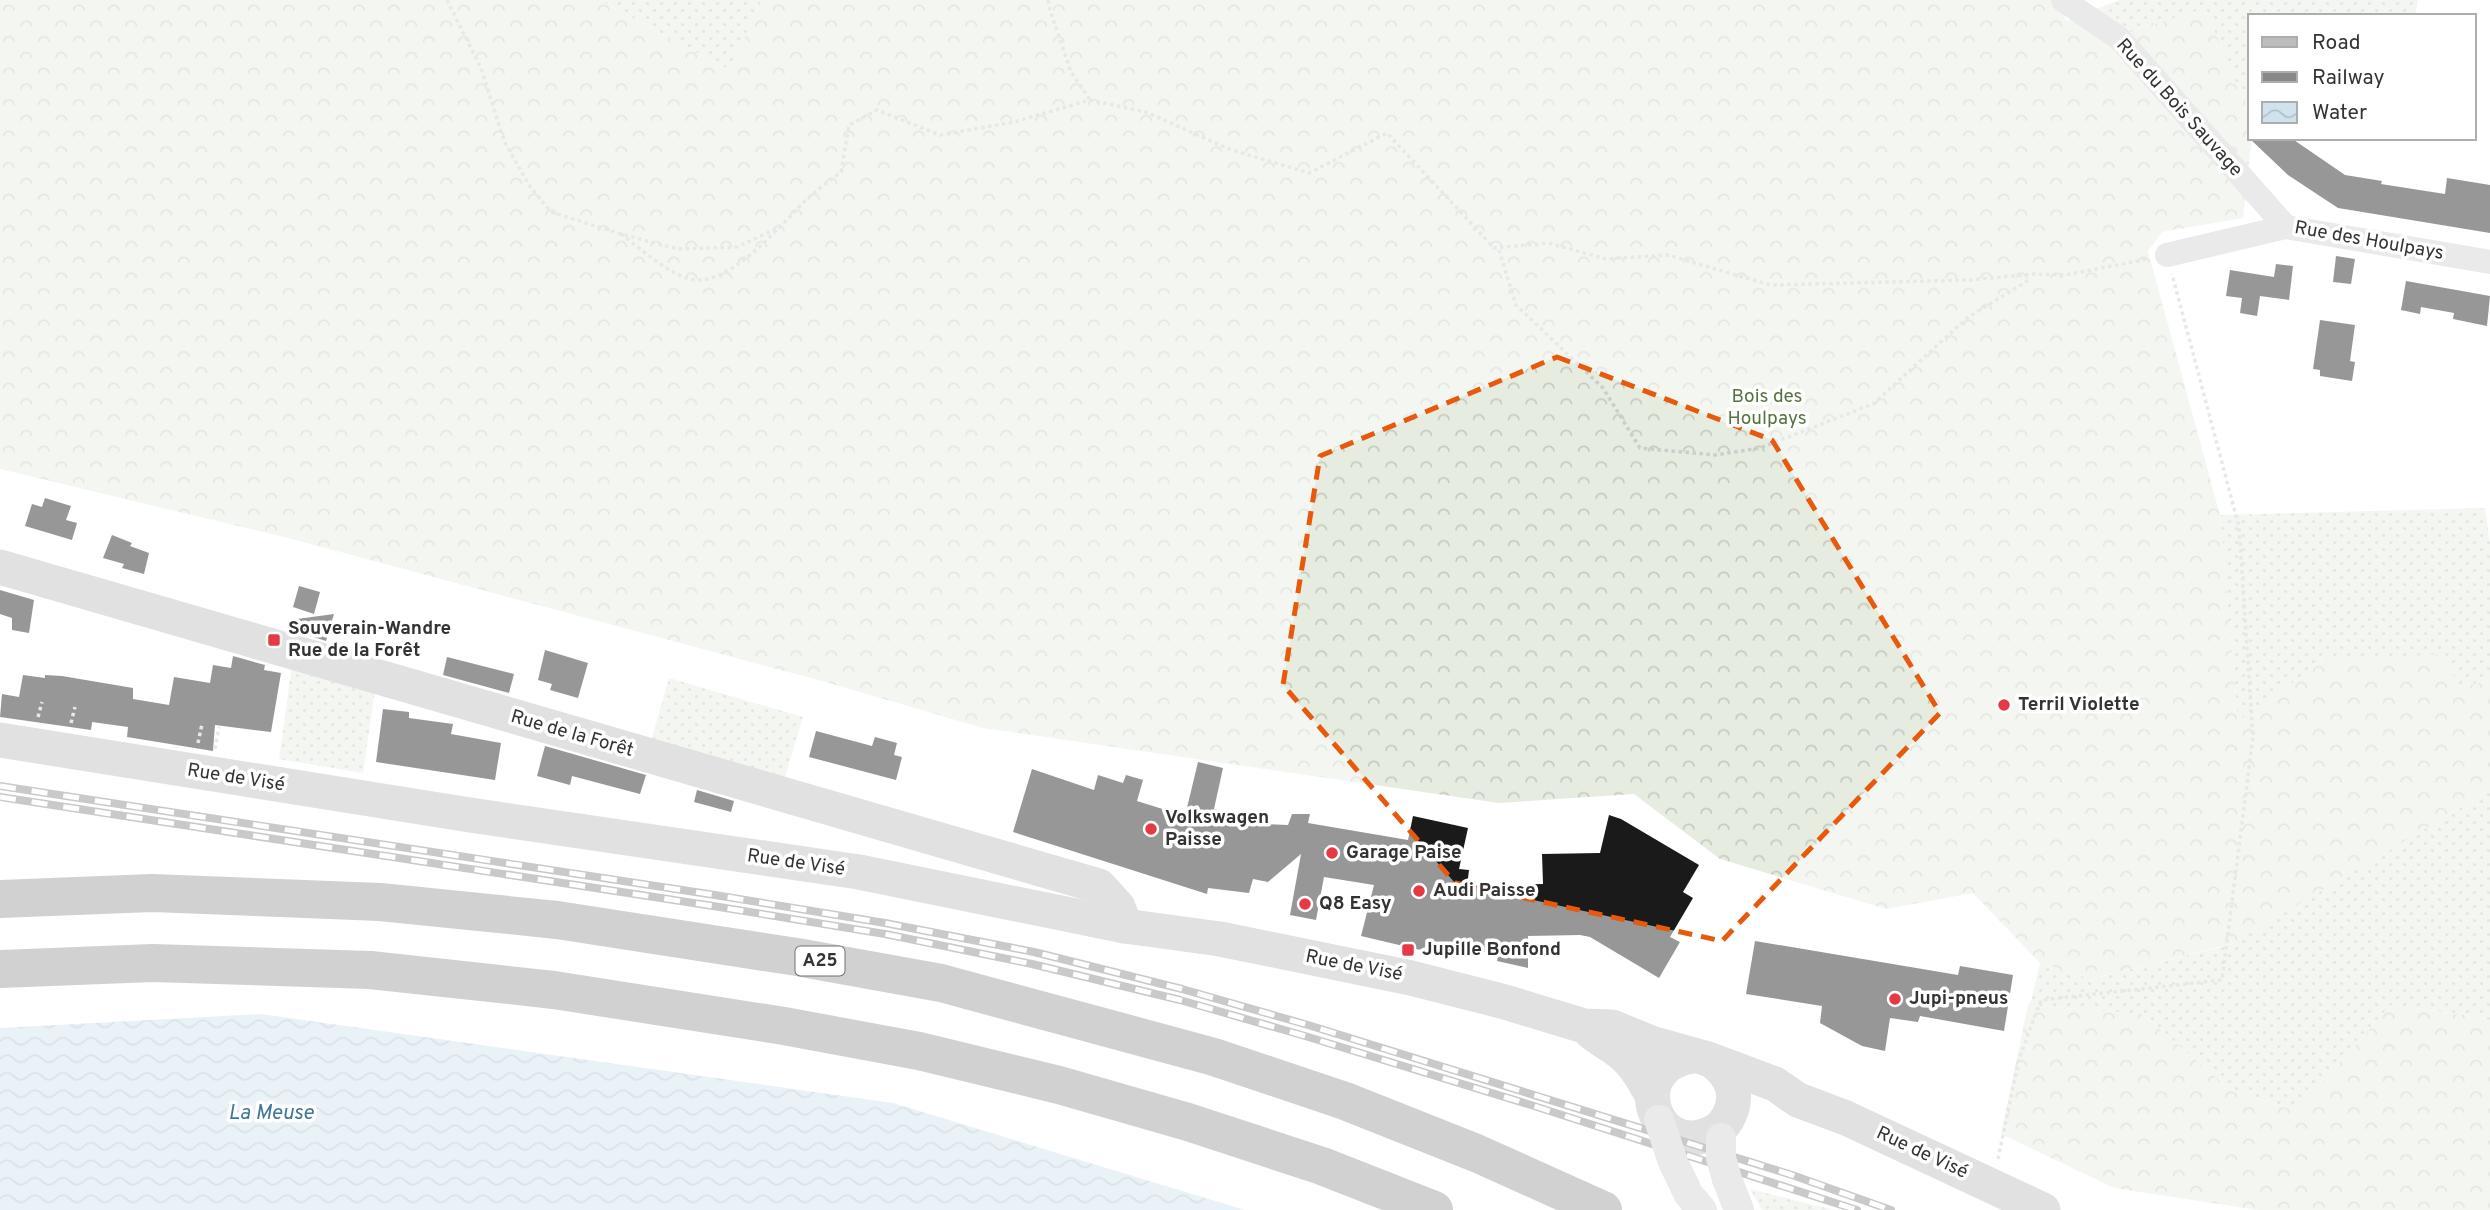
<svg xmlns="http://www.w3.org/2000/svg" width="2490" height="1210" font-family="Overpass,sans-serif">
	<defs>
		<pattern id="grass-dots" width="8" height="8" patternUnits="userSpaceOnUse" patternTransform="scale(1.75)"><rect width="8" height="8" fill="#e6ecdf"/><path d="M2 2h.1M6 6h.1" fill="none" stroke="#c6cbc0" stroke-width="1.8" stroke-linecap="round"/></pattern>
		<pattern id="forest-crowns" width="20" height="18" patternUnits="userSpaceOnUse" patternTransform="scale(1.75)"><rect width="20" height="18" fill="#e6ecdf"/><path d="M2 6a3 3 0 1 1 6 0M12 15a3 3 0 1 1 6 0" fill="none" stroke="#c6cbc0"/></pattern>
		<pattern id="water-waves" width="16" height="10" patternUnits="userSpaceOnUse" patternTransform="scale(1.75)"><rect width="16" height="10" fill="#cfe2ee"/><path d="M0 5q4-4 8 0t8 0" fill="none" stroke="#b2c2cd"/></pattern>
	</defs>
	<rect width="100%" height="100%" fill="#fff"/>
	<!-- grass -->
	<g fill="url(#grass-dots)">
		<path d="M599,0H762L729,70Z"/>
		<path d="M2119,0H2418L2415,16H2250V116L2205,9L2128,33L2066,21Z"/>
		<path d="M2485,508L2490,544V681L2458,687L2323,661L2238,722L2220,515Z"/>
		<path d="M292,666L375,690L363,773L279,759Z"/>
		<path d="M669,678L803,717L783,784L650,745Z"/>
		<path d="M2490,790V1021L2478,1017L2391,1005L2297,1111L2232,1091L2142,1014L2028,1005L2031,1001L2040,963L2091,979L2230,945Z"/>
		<path d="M1750,1189L1834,1210H1762Z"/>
	</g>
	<!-- forest -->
	<g fill="url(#forest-crowns)">
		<path d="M0,0H599L729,70L762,0H2054L2067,21L2128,33L2205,8L2250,116V138H2252L2243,218L2162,232L2148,251L2220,515L2238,721L2323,661L2446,654L2458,687L2490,681V790L2232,944L2091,979L2040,963L1973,893L1886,909L1720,859L1634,794L1499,803L983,728L829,683L288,538L0,469Z"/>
		<path d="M2028,1005L2142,1014L2232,1091L2297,1111L2391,1005L2478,1017L2490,1021V1210H2258L2114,1188L2001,1134Z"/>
	</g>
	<!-- water -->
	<path fill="url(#water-waves)" d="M261,1014L893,1103L1245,1210H0V1028Z"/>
	<!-- building -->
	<g fill="#1a1a1a">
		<path d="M2249,138H2291L2345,175L2382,181L2381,184L2445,194L2447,178L2490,185V233L2338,208L2288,175Z"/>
		<path d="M2336,256L2355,259L2351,284L2333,282Z"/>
		<path d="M2276,264L2293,266L2289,300L2260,296L2257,316L2240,313L2242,298L2226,296L2230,270L2274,277Z"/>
		<path d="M2406,281L2490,296L2487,326L2453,319L2454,313L2421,307L2420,314L2401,310Z"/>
		<path d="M2320,320L2355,325L2350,361L2355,362L2352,381L2320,376V370L2313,369Z"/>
		<path d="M45,498L71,506L66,520L77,523L72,540L25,526L32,504L42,507Z"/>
		<path d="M112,535L132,543L130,546L149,553L144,574L122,568L124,564L103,558Z"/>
		<path d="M299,586L320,592L314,614L293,607Z"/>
		<path d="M0,590L34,600L29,633L12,630V618L0,614Z"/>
		<path d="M334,614L326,641L294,631L297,619Z"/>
		<path d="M545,650L588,663L578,698L550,690L552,684L538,680Z"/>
		<path d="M233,656L265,665L264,670L281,673L271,732L215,725L213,751L127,737L128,727L92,722L91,730L0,717L2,694L19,697L23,675L45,678V675L62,676L133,688V699L169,705L174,677L210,683L213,665L231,668Z"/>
		<path d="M447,657L514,674L509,693L443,675Z"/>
		<path d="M383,709L409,712V718L453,724L451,734L501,743L495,780L376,762Z"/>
		<path d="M816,731L872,746L875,737L897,743L894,755L902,757L896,780L809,757Z"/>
		<path d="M545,746L646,775L640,794L572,776L570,785L537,776Z"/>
		<path d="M1198,762L1223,768L1214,809L1261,824L1288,825L1292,814H1310L1308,823L1408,840L1413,816L1468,828L1459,869L1469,870L1467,886L1543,884L1542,854L1600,853L1609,815L1621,819L1699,865L1683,892L1693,898L1670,937L1680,942L1659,978L1590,937L1580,935L1528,936V968L1497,961L1498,956L1458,945L1454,958L1361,936L1374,885L1324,877L1316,920L1290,915L1301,854L1268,882L1253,879L1249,893L1208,888L1207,894L1013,832L1032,769L1094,790L1098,775L1123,783L1126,775L1143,780L1137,801L1185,816Z"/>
		<path d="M697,790L734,801L731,812L694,802Z"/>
		<path d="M1755,941L1958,975L1960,966L2013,975L2004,1031L1920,1016L1918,1022L1890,1018L1885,1051L1862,1046L1820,1023L1822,1006L1746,994Z"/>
	</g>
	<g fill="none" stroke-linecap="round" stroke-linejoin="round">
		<!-- path -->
		<g stroke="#cdcdcd" stroke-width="3.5" stroke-dasharray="3.5 3.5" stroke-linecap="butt">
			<path d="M447,0L481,68L504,141L529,185L551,212L621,234L678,249L737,247L776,229"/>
			<path d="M1048,0L1050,10L1071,72L1090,100"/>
			<path d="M621,234C641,249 666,272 690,279C727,289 779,227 803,203C814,192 828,182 841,172L849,125L877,110L940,135L1014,122L1090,100L1146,112L1229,149L1309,173L1387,133L1494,248L1548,243L1606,259L1668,255L1770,285L1970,280L2035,274L2065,275L2148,259"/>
			<path d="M1499,250L1516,305L1603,388L1640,448L1715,455L1760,448L1873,404L1967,318L2029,280"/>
			<path d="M38,717L42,702"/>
			<path d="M71,723L75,707"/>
			<path d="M198,743L202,724"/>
			<path d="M215,749L219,727"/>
			<path d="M1998,1159L2019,1059L2041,1000L2222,980L2253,737L2239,527L2172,274"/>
		</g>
		<!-- minor -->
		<g stroke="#d0d0d0" stroke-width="24">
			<path d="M2063,0L2119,38L2286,227"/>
			<path d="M2167,255L2286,227L2490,262"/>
		</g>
		<!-- tertiary -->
		<g stroke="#d0d0d0" stroke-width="30">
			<path d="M1673,1162L1689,1195L1702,1210"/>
			<path d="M1727,1179L1739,1210"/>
		</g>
		<!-- secondary -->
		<g stroke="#bdbdbd" stroke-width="35">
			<path d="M0,567L1099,886L1118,907L1125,926"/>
			<path d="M0,740L470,815L859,872L1125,926L1220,939L1411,978L1505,1002L1584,1026L1612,1027L1651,1043L1705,1058L1775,1084L1798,1100L1846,1118L2043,1210"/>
			<path d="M1590,1031C1600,1040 1612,1045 1622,1054C1635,1064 1644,1081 1652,1095"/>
			<path d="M1692,1056C1625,1067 1652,1155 1707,1135C1720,1131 1728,1121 1732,1108C1737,1091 1730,1076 1717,1065"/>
		</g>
		<!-- motorway -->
		<g stroke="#9a9a9a" stroke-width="38">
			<path d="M0,899L152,893L380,902L557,920L797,957L941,983L1214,1057L1345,1101L1476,1153L1603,1210"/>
			<path d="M0,969L153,963L370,970L554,990L784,1026L919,1051L1059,1085L1188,1122L1322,1166L1434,1210"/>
		</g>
		<!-- rail casing -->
		<g stroke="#888" stroke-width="8">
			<g id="rail">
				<path d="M0,786L715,895L885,923L1034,952L1182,989L1308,1025L1792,1175L1891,1210"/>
				<path d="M0,797L713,906L885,934L1032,964L1180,1000L1305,1036L1531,1105L1857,1210"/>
			</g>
		</g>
		<!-- rail -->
		<use href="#rail" stroke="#fff" stroke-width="5" stroke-dasharray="16" stroke-linecap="butt"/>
		<!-- tertiary-bridge -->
		<g stroke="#d0d0d0" stroke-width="30">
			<path d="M1659,1120L1673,1162"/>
			<path d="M1721,1138V1158L1727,1179"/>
		</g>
	</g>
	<!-- marked area -->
	<path d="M0 0H2490V1210H0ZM1557,357L1772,440L1940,713L1722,941L1455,883L1283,685L1320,456Z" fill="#fff" fill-opacity=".55" fill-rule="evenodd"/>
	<path fill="none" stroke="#e8590c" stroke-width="5" stroke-dasharray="14 9" stroke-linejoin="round" d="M1557,357L1772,440L1940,713L1722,941L1455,883L1283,685L1320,456Z"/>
	<!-- markers -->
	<g fill="#e63946" stroke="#fff" stroke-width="2.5">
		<rect x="267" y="633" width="14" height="14" rx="3.5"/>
		<circle cx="2004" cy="705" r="7"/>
		<circle cx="1151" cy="829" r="7"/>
		<circle cx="1332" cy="853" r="7"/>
		<circle cx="1419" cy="891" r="7"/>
		<circle cx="1305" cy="904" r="7"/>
		<rect x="1401" y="943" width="14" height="14" rx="3.5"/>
		<circle cx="1895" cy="999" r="7"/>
	</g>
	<g text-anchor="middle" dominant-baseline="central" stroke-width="7" stroke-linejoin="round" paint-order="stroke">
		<!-- shield labels -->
		<rect fill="#fff" stroke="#707070" stroke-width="2" x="795.5" y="946.5" width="49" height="29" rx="5"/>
		<g font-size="18" font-weight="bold" fill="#333">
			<text x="820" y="961">A25</text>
		</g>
		<!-- street labels -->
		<g font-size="19" fill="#333" stroke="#fff">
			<text transform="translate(2179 108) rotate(48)">Rue du Bois Sauvage</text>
			<text transform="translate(2369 241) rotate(10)">Rue des Houlpays</text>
			<text transform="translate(572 734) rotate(16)">Rue de la Forêt</text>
			<text transform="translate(236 778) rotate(9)">Rue de Visé</text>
			<text transform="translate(796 863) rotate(8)">Rue de Visé</text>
			<text transform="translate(1354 966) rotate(11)">Rue de Visé</text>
			<text transform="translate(1922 1153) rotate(25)">Rue de Visé</text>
		</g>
		<!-- park labels -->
		<g font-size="19" fill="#56703f" stroke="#fff">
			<text x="1767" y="397">Bois des<tspan x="1767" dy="22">Houlpays</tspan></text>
		</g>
		<!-- poi labels -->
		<g font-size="19" font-weight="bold" fill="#333" stroke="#fff" text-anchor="start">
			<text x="288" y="629">Souverain-Wandre<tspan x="288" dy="22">Rue de la Forêt</tspan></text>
			<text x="2018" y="705">Terril Violette</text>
			<text x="1165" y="818">Volkswagen<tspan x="1165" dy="22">Paisse</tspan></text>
			<text x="1346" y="853">Garage Paise</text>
			<text x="1433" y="891">Audi Paisse</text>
			<text x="1319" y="904">Q8 Easy</text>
			<text x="1422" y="950">Jupille Bonfond</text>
			<text x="1909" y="999">Jupi-pneus</text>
		</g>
		<!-- water labels -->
		<g font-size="21" font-style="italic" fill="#3f7597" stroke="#fff">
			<text x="271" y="1113">La Meuse</text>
		</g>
	</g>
	<!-- legend -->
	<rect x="2248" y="14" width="228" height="126" fill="#ffffff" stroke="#adadad" stroke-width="2"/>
	<rect x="2262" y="37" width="35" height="10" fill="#bdbdbd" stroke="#adadad" stroke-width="2"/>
	<text x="2312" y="49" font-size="21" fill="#333333">Road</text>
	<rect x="2262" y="72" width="35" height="10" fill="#888888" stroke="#adadad" stroke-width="2"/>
	<text x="2312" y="84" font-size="21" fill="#333333">Railway</text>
	<rect x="2262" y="102" width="35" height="21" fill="url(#water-waves)" stroke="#adadad" stroke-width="2"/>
	<text x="2312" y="119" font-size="21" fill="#333333">Water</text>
</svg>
